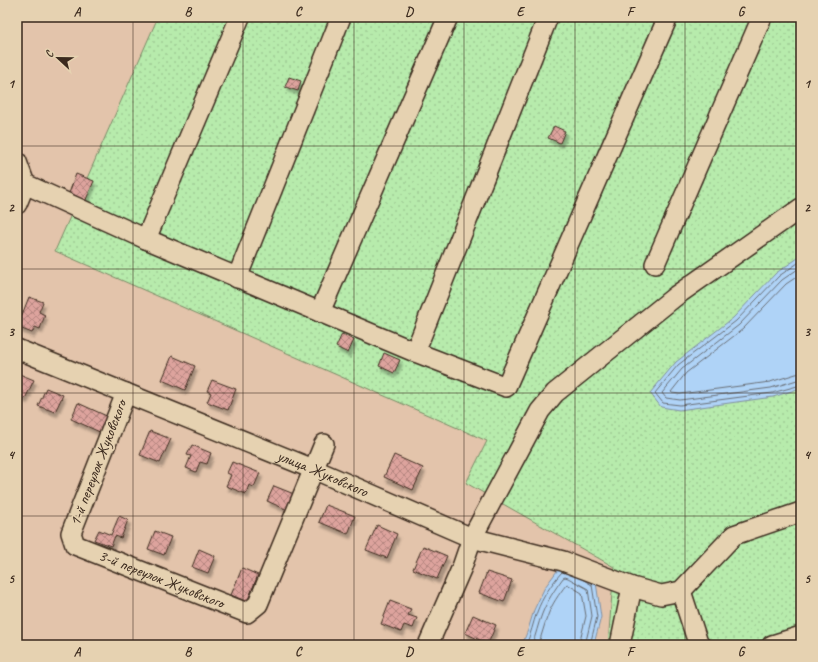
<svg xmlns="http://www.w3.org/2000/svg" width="818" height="662" font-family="Caveat,sans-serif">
	<defs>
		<pattern id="garden-dots" width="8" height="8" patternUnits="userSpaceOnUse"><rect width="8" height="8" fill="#b7ebac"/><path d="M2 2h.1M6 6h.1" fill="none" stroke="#9eca94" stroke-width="1.8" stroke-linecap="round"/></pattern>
		<pattern id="building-cross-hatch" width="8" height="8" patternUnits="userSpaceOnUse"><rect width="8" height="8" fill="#dda39d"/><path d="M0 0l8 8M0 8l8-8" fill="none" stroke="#b4857f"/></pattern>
		<filter id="shadow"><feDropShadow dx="2.5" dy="4.5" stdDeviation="1" flood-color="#0004"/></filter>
	</defs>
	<rect width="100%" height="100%" fill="#e3c4ab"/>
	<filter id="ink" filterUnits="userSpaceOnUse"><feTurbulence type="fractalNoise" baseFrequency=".025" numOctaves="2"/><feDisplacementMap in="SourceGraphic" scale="8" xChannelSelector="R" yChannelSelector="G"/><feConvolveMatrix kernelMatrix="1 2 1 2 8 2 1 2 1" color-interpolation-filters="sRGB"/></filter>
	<g filter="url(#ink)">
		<!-- garden -->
		<path fill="url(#garden-dots)" stroke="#798a65" d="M158,17H801V645H608L614,567L466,483L487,441L55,251Z"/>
		<!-- water -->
		<g fill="#afd3f7" stroke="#818fa0">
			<path d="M801,256V388L773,397L679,410L661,407L650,393L676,362L733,318L776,273Z"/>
			<path d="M560,567L596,582L601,617L594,644V645H522L528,630L534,610L545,587Z"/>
		</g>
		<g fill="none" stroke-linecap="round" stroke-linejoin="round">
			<!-- shore -->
			<g stroke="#696e75" stroke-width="1">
				<path d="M801,261L779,276L736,321L678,365L655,393L663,403L680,405L772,393L801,385"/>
				<path d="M801,267L782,280L739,325L682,369L662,393L666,398L680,400L771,388L797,380L801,379"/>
				<path d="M801,274L786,284L743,329L686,373L671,392L672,393L680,394L770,382L796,374L801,373"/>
				<path d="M582,579L592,585L597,617L590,645"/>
				<path d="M526,645C531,634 533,623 537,612C542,598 552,583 562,572"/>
				<path d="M532,645C536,635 538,624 542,614C547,601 555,589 563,578L565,577L568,578L588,589L592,616L585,645"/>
				<path d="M538,645C542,635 544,625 548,615C552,604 559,594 566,585L567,584L582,593L586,616L579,645"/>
			</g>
		</g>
		<!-- building -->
		<g fill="url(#building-cross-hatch)" stroke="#3b2a1e" filter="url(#shadow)">
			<path d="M289,77L301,81L298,91L285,87Z"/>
			<path d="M554,126L565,131L560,143L548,138Z"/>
			<path d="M76,174L94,181L85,202L68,196Z"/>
			<path d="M29,297L43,302L39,312L45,315L40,329L35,327L32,333L17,327Z"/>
			<path d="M342,334L354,340L348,353L336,347Z"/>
			<path d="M384,353L400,360L394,373L379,366Z"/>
			<path d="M172,356L195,366L185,390L162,380Z"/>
			<path d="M17,373L34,380L25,399L17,396Z"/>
			<path d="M212,380L236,389L228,410L207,402L211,393L207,391Z"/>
			<path d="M46,388L63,395L55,412L38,406Z"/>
			<path d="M78,403L111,418L104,434L71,419Z"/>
			<path d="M150,431L171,439L160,463L140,455Z"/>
			<path d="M192,445L211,453L207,464L200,462L196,472L186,468L191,456L187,455Z"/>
			<path d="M394,455L423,468L413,490L384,477Z"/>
			<path d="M232,462L260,473L254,487L249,485L246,494L226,486L231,475L227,473Z"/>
			<path d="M274,486L299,496L292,512L267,501Z"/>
			<path d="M326,505L355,516L348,534L319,522Z"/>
			<path d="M119,516L128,520L121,538L115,536L111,546L94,540L99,530L111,535Z"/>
			<path d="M377,525L397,534L387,558L366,550Z"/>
			<path d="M155,531L171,537L164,555L148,549Z"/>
			<path d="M423,546L447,556L437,579L413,569Z"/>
			<path d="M199,549L215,556L208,573L192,567Z"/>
			<path d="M242,568L258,575L247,602L231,595Z"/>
			<path d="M487,572L512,580L504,602L479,593Z"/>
			<path d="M390,601L411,609L408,615L417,618L413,628L404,625L401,632L381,624Z"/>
			<path d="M473,615L496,625L488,644L465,633Z"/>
		</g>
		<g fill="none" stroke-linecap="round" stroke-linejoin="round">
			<!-- minor casing -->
			<g stroke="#3b2a1e" stroke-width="22">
				<g id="minor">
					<path d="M17,162L25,184L17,204"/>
					<path d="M25,184L146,239L415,352L506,387L668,17"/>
					<path d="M146,239L240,17"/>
					<path d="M655,264L762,17"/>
					<path d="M237,278L341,17"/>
					<path d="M320,312L448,17"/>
					<path id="s1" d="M17,349L313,469L472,538L563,561L632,587L661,595L681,591L734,535L801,512"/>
					<path d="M415,352L548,17"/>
					<path id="s2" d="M126,393L71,533L75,545L247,613L258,604L324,444"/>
					<path d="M681,591L698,643L700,645"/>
					<path d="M428,645L462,567L472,538L540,411L555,393L677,295L801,208"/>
					<path d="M620,645L632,587"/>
					<path d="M772,645L801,636"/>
				</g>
			</g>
			<!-- minor -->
			<use href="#minor" stroke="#e6d2b1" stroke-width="19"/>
		</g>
	</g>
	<!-- grid -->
	<path fill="none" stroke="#3b2a1e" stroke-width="1" stroke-opacity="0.55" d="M133,17V645M243,17V645M354,17V645M464,17V645M575,17V645M685,17V645M17,146H801M17,269H801M17,393H801M17,516H801"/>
	<g text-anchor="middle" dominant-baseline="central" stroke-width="3.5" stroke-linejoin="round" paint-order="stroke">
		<!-- street labels -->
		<g font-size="16" fill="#3b2a1e" stroke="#e6d2b1">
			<text transform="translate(98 463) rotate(-69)">1-й переулок Жуковского</text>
			<text stroke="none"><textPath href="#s1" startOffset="330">улица Жуковского</textPath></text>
			<text stroke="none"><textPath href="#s2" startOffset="256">3-й переулок Жуковского</textPath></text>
		</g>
	</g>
	<!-- margin -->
	<rect width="818" height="662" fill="none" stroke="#e6d2b1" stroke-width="44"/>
	<!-- north arrow -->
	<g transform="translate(58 58) rotate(292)" stroke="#e6d2b1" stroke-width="3" paint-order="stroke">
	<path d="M0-3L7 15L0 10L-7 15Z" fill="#3b2a1e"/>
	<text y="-6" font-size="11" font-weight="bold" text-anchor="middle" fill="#3b2a1e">С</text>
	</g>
	<rect x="22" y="22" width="774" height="618" fill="none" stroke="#3b2a1e" stroke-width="1.5"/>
	<g font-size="13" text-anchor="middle" font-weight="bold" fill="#3b2a1e">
		<text x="77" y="16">A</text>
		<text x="188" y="16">B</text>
		<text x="298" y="16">C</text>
		<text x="409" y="16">D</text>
		<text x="520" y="16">E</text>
		<text x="630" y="16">F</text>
		<text x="741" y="16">G</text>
		<text x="11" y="88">1</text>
		<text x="807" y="88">1</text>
		<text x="11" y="212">2</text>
		<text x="807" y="212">2</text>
		<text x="11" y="336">3</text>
		<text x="807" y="336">3</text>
		<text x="11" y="459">4</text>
		<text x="807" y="459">4</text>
		<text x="11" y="583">5</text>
		<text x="807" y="583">5</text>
		<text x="77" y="656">A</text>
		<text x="188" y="656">B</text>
		<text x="298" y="656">C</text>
		<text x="409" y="656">D</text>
		<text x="520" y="656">E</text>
		<text x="630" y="656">F</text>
		<text x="741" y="656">G</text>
	</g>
</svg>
